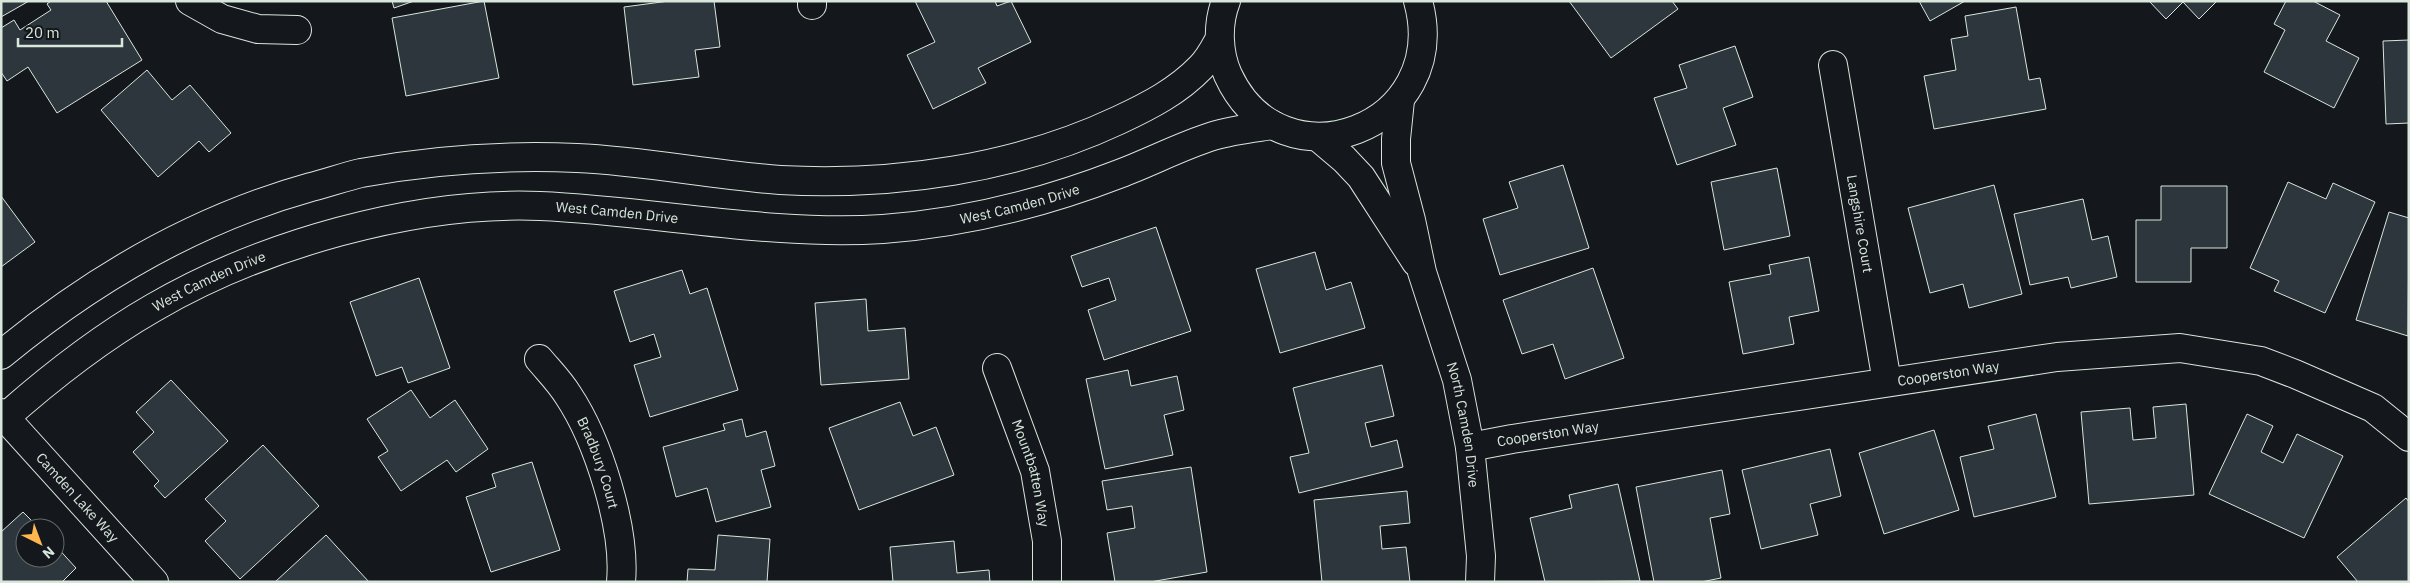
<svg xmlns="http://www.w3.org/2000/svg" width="2410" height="583" font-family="'IBM Plex Sans',sans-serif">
	<rect width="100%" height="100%" fill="#14181c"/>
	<!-- building -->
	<g fill="#2c363c" stroke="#d8e6dc">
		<path d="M1,1H29L1,17Z"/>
		<path d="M51,1H106L142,60L57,113L28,67L7,81L1,72V28L14,20L20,30L51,10L47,4Z"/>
		<path d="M392,1H414L394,8Z"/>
		<path d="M484,1L499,78L406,96L392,18Z"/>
		<path d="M669,1H714L720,47L695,50L699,77L633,85L624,7Z"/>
		<path d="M915,1H995L997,6L1011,1L1031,42L978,68L986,83L933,109L907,55L935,42Z"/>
		<path d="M1569,1H1672L1678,9L1611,58Z"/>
		<path d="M1919,1H1965L1930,21Z"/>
		<path d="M2149,1H2217L2199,19L2183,2L2166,19Z"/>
		<path d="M2286,1H2313L2340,15L2326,41L2359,58L2334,108L2264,72L2285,30L2274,24Z"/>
		<path d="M2016,7L2029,80L2040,78L2046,109L1934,129L1924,76L1956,70L1951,39L1968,36L1965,16Z"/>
		<path d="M2409,40V123L2386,124L2383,41Z"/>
		<path d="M1735,46L1753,97L1723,108L1736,145L1677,165L1654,98L1687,88L1679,65Z"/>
		<path d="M147,70L172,100L190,85L231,133L209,152L199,141L158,177L101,110Z"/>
		<path d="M1563,165L1589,248L1500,275L1483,219L1518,208L1509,182Z"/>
		<path d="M1777,168L1790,236L1724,250L1711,182Z"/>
		<path d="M2288,182L2326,199L2333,183L2375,202L2325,313L2274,291L2279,281L2250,268Z"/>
		<path d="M1994,185L2022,294L1969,308L1963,284L1930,293L1908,208Z"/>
		<path d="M2161,186H2227V248H2191V282H2136V220H2161Z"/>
		<path d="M1,196L35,242L1,267Z"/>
		<path d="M2083,199L2092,240L2108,236L2117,277L2071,288L2068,277L2030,285L2014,214Z"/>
		<path d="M2389,212L2409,218L2408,336L2356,320Z"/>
		<path d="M1156,227L1191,331L1104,360L1088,310L1116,300L1109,278L1082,287L1071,256Z"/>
		<path d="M1315,252L1326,290L1351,282L1365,328L1280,353L1256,269Z"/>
		<path d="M1809,257L1819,311L1789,317L1794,344L1743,354L1729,282L1771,274L1769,265Z"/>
		<path d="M1593,268L1624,358L1565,379L1553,344L1522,354L1503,300Z"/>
		<path d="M682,270L690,294L707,288L738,390L650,417L634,365L661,357L654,334L630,342L614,291Z"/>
		<path d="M419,278L450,368L408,383L402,367L376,376L350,302Z"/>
		<path d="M866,299L868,331L905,328L909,379L821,385L815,303Z"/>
		<path d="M1382,365L1394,416L1365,423L1371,447L1397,440L1403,467L1299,493L1290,457L1309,453L1293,388Z"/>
		<path d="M1128,370L1131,386L1177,376L1184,410L1164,415L1173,455L1105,469L1086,379Z"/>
		<path d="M171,380L228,441L165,498L154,486L159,481L133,452L154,432L136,412Z"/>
		<path d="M411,390L430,418L455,400L488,449L456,472L447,460L401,491L378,457L388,451L367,419Z"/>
		<path d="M900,402L913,436L936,427L954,475L859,510L829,428Z"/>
		<path d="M2186,404L2194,495L2089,504L2081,412L2130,408L2133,440L2156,438L2153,407Z"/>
		<path d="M2036,414L2056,497L1974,517L1960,457L1994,449L1988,426Z"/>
		<path d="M2247,414L2273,426L2261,452L2283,463L2297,434L2343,456L2304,538L2209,494Z"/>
		<path d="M742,419L746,437L766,431L775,466L761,470L771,507L716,522L707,488L676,497L663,447L725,430L723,424Z"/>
		<path d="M1934,430L1959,510L1884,534L1859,453Z"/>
		<path d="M263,445L319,506L240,579L205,541L226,521L205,499Z"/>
		<path d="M1830,449L1841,496L1810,504L1818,535L1761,549L1742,470Z"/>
		<path d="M532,462L560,550L491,572L466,497L496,487L492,474Z"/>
		<path d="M1191,467L1207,572L1150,582H1115L1107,533L1135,528L1132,506L1107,510L1102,481Z"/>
		<path d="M1722,470L1730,514L1710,518L1721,578L1701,582H1654L1636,487Z"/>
		<path d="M1618,484L1640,581L1545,582L1530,518L1572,508L1569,495Z"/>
		<path d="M1407,491L1410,523L1380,526L1382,549L1406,547L1410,582H1322L1314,500Z"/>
		<path d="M2406,498L2409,502V582H2358L2337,557Z"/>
		<path d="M23,512L39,528H25V558H55V545L76,568L62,582H1V532Z"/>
		<path d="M326,535L369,582H275Z"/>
		<path d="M718,535L770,539L767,582H687L688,569L715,570Z"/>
		<path d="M954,541L957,573L989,570L990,582H893L890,547Z"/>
	</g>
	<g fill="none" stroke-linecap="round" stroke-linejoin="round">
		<!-- minor casing -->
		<g stroke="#d8e6dc" stroke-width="30">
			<g id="minor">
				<path d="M190,1L222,19L258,29L297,30"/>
				<path d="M812,5V1"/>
				<path id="s1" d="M1833,65L1887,382"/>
				<path id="s2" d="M539,359C549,371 560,382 568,395C598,440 626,528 621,582"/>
				<path id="s3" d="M997,368L1035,471L1047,541V582"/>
				<path id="s4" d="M1,413L154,582"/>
				<path id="s5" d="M1470,447L1512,439L2057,357L2180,348L2261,361L2295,374L2373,408L2409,437"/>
			</g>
		</g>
		<!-- tertiary casing -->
		<g stroke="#d8e6dc" stroke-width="30">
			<g id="tertiary">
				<path d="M1226,1C1217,24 1218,53 1228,75C1282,192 1453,128 1418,1"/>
				<path id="s6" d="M1400,100L1396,139V163L1411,220L1422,272L1457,380L1470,447L1481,556L1480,582"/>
				<path d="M1318,137L1344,159L1361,177L1416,262"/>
				<path d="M1,355C93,279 196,219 311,187C327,183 344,177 361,173C431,160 506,155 577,158C645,161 712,175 780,180C895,186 1015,169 1119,120C1149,106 1178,91 1201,67C1209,59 1214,49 1219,40"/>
				<path id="s7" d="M1,421C47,380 99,339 153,308C261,245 414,201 540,206C655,211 768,236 883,229C964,223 1044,203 1119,174C1151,162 1181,146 1213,136C1232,130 1253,128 1273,125"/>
			</g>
		</g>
		<!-- minor -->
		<use href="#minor" stroke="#14181c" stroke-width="28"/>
		<!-- tertiary -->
		<use href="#tertiary" stroke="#14181c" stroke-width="28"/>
	</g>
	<g text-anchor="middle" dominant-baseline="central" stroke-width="4" stroke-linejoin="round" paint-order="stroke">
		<!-- street labels -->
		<g font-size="14" fill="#d8e6dc" stroke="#14181c">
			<text stroke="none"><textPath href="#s7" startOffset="1078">West Camden Drive</textPath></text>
			<text stroke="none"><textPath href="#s7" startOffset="672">West Camden Drive</textPath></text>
			<text stroke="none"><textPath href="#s1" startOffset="161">Langshire Court</textPath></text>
			<text stroke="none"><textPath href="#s7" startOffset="252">West Camden Drive</textPath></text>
			<text stroke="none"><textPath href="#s5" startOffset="484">Cooperston Way</textPath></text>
			<text stroke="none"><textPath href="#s6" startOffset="334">North Camden Drive</textPath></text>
			<text stroke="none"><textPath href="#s5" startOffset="79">Cooperston Way</textPath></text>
			<text stroke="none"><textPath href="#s2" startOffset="121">Bradbury Court</textPath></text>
			<text stroke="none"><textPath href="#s3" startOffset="111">Mountbatten Way</textPath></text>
			<text stroke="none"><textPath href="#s4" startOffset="114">Camden Lake Way</textPath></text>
		</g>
	</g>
	<!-- border -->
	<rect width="2410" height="583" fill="none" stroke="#d8e6dc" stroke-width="5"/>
	<!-- north arrow -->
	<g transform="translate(40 543) rotate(138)"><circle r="24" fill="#14181c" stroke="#626a69"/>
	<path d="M0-4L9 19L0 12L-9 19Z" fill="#ffb74d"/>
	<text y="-8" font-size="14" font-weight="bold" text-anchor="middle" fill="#d8e6dc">N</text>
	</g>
	<!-- scale -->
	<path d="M18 38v8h104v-8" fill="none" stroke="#d8e6dc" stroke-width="2.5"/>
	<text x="25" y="38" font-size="15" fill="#d8e6dc" stroke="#14181c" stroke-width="4" paint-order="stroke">20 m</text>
</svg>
